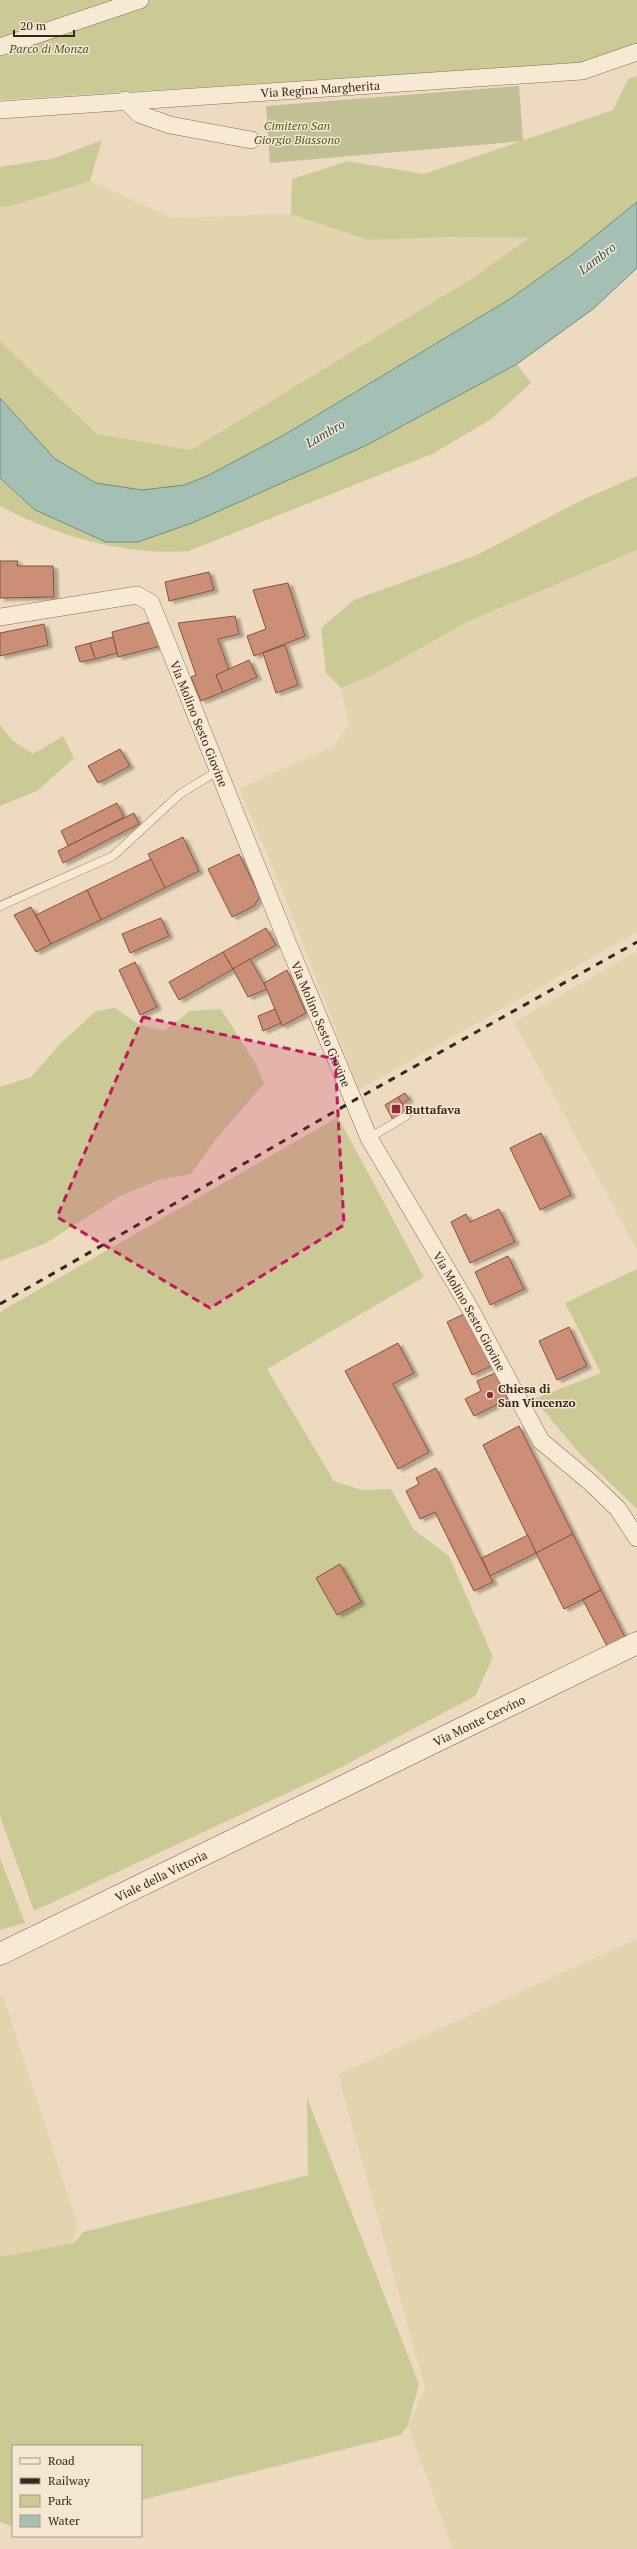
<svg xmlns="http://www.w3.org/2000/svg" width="637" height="2549" font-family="'PT Serif',serif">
	<defs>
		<filter id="shadow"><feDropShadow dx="4.5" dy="2.5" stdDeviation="1" flood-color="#0004"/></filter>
	</defs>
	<rect width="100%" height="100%" fill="#eddac1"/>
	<!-- farmland -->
	<g fill="#e3d3af">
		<path d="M90,181L172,218L291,214L369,240L452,237L529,238L471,279L191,450L97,434L0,341V207L11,206Z"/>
		<path d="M637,550V932L359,1090L282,889L239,789L334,746L349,724L341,688L371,676L467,622Z"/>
		<path d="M637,951V1250L514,1022Z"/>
		<path d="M637,1939V2549H453L408,2425L425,2388L338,2075Z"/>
		<path d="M0,1996L4,1998L77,2224L74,2243L0,2257Z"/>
	</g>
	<!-- green -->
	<g fill="#cbca95">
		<path d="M0,0H637V44L580,63L0,100Z"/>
		<path d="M637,76V202L574,253L510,299L284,435L207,476L184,485L142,490L96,483L55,459L0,398V341L97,434L191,450L471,279L529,238L452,237L369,240L291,214L292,179L348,161L424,174L613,110L628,79Z"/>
		<path d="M102,140L90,181L11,206L0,207V167L55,158Z"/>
		<path d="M517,364L531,383L490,420L432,454L189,551C124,556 57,536 0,506V478L35,510L106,542L192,523L365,446Z"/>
		<path d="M637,476V550L467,622L371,676L341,688L326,673L321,628L354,600L477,555L582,500Z"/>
		<path d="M0,725L12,740L33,754L63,736L74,758L37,791L0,806Z"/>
		<path d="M115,1008L140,1025L164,1031L190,1011L221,1009L256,1064L264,1084L216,1139L191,1174L158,1180L120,1196L46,1243L0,1261V1087L31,1077L62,1042L96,1011Z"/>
		<path d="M338,1117L424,1277L267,1369L334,1481L362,1490L391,1489L414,1530L449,1556L493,1657L475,1696L330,1773L34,1911L0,1816V1312Z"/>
		<path d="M637,1269V1509L580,1454L534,1399L601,1373L565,1303Z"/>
		<path d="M0,1858L25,1923L0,1930Z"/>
		<path d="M307,2098L419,2384L408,2425L401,2435L141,2500V2446H13V2527L0,2522V2257L74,2243L83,2232L308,2175Z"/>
	</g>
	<!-- cemetery -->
	<path fill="#c0bf95" d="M519,86L523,141L270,163L266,106Z"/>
	<!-- water -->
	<path fill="#a4c0b4" stroke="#6b8e80" d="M637,202V268L593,309L517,364L365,446L192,523L138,542H106L35,510L0,478V398L55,459L96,483L142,490L184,485L207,476L284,435L510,299L574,253Z"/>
	<!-- building -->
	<g fill="#cb8f77" stroke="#86513f" filter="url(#shadow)">
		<path d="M0,561H18L17,566H53L54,597L0,598Z"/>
		<path d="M209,572L214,590L169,601L165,582Z"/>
		<path d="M288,583L305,636L254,656L247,636L266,629L253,590Z"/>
		<path d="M235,616L239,634L218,639L229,670L216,675L223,692L201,701L191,677L196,675L178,623Z"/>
		<path d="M154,621L161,646L118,657L112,632Z"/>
		<path d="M44,624L48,645L0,656V633Z"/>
		<path d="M113,637L117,653L95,659L90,643Z"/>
		<path d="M90,643L95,659L80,662L75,647Z"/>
		<path d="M285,645L298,685L276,693L263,653Z"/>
		<path d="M249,660L257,677L223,692L216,675Z"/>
		<path d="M120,749L130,766L98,783L88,766Z"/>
		<path d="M117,803L124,817L68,846L61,831Z"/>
		<path d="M134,813L139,824L63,863L58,851Z"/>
		<path d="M183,837L199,871L165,888L148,854Z"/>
		<path d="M239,854L260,896L254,906L232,917L208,869Z"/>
		<path d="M151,859L165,888L101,920L87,890Z"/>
		<path d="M87,890L101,920L51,944L36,915Z"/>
		<path d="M31,907L51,944L36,952L14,915Z"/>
		<path d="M161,918L169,936L130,953L122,934Z"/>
		<path d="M266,928L276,945L233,969L223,952Z"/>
		<path d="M223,952L233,969L179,1000L169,982Z"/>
		<path d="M250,959L267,989L248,997L233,969Z"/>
		<path d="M135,962L157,1007L140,1015L119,970Z"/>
		<path d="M287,970L306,1013L282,1026L264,983Z"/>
		<path d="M275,1009L281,1023L263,1031L258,1016Z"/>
		<path d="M405,1093L409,1099L402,1104L398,1097Z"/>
		<path d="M398,1097L407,1112L393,1120L385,1105Z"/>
		<path d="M541,1133L571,1195L540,1210L510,1148Z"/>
		<path d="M499,1209L515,1242L470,1263L451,1222L466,1214L470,1222Z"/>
		<path d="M508,1256L524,1289L490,1305L475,1272Z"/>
		<path d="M466,1313L491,1366L472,1375L447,1322Z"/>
		<path d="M569,1327L587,1366L557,1380L539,1341Z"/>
		<path d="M398,1343L414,1373L393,1384L429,1452L398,1469L345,1371Z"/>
		<path d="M495,1373L508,1399L474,1416L465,1399L481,1391L477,1381Z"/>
		<path d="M519,1426L573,1534L536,1553L483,1445Z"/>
		<path d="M436,1468L493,1582L474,1591L435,1512L420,1519L406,1491L419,1484L416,1478Z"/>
		<path d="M573,1534L601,1590L564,1609L536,1553Z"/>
		<path d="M528,1535L536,1553L490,1576L482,1558Z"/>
		<path d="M340,1564L361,1602L337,1615L316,1578Z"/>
		<path d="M601,1590L626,1639L608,1648L583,1600Z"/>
	</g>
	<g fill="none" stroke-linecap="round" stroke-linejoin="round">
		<!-- lane casing -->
		<g stroke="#876b59" stroke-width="9">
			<g id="lane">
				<path d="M0,906L113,856L180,794L219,770"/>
				<path d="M369,1138L406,1116"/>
			</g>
		</g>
		<!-- street casing -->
		<g stroke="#876b59" stroke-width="18">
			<g id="street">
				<path d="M0,47L140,0"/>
				<path d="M125,100L139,114L170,125L251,140"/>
				<path id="s1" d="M0,110L582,71L637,52"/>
				<path id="s2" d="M0,617L137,595L151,603L288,944L369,1138L468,1305L541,1441L590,1482L618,1509L637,1538"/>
			</g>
		</g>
		<!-- secondary casing -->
		<g stroke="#684c3c" stroke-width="23">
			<g id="secondary">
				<path id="s3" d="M0,1954L637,1643"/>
			</g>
		</g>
		<!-- lane -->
		<use href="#lane" stroke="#f8e9d4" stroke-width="8"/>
		<!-- street -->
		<use href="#street" stroke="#f8e9d4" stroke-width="17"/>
		<!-- secondary -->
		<use href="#secondary" stroke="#f8e9d4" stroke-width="22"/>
		<!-- rail -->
		<path stroke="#37261d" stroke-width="3" stroke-dasharray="7 7" stroke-linecap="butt" d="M0,1304L353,1101L637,942"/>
	</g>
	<!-- marked area -->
	<path fill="#c2185b" fill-opacity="0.2" stroke="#c2185b" stroke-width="3" stroke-dasharray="8 5" stroke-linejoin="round" d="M143,1017L335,1059L344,1225L210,1308L57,1217Z"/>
	<!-- markers -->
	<g fill="#952939" stroke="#f5e6d1" stroke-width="1.5">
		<rect x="391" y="1104" width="10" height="10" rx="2"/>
		<circle cx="490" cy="1395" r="4"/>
	</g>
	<g text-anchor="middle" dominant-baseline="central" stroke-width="3" stroke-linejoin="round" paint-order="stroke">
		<!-- park labels -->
		<g font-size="12" font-style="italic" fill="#4d5324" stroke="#f5e6d1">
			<text x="49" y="48">Parco di Monza</text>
			<text x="297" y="125">Cimitero San<tspan x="297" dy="14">Giorgio Biassono</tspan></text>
		</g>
		<!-- street labels -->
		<g font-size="12" fill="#37261d" stroke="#f5e6d1">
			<text stroke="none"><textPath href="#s1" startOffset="321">Via Regina Margherita</textPath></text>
			<text stroke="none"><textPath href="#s2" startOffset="285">Via Molino Sesto Giovine</textPath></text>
			<text stroke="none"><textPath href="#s2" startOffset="609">Via Molino Sesto Giovine</textPath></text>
			<text stroke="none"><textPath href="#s2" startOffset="933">Via Molino Sesto Giovine</textPath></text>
			<text stroke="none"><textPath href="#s3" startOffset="533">Via Monte Cervino</textPath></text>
			<text stroke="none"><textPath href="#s3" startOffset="179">Viale della Vittoria</textPath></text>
		</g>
		<!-- poi labels -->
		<g font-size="12" font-weight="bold" fill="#37261d" stroke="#f5e6d1" text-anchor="start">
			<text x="405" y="1109">Buttafava</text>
			<text x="498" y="1388">Chiesa di<tspan x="498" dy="14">San Vincenzo</tspan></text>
		</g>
		<!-- water labels -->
		<g font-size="13" font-style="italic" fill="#2c564e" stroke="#f5e6d1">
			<text transform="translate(597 258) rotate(-37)">Lambro</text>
			<text transform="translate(325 433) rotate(-30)">Lambro</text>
		</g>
	</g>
	<!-- legend -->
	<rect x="12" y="2445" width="130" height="92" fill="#f5e6d1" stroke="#a99989"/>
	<rect x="20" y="2458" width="20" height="6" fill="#f8e9d4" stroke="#a99989"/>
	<text x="48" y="2465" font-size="12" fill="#37261d">Road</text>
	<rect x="20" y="2478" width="20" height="6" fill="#37261d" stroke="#a99989"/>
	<text x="48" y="2485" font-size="12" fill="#37261d">Railway</text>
	<rect x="20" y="2495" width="20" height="12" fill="#cbca95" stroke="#a99989"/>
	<text x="48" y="2505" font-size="12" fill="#37261d">Park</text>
	<rect x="20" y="2515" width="20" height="12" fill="#a4c0b4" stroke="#a99989"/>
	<text x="48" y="2525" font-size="12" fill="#37261d">Water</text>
	<!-- scale -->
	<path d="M14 30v6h60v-6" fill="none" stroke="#37261d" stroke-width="2"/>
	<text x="20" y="30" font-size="12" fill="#37261d" stroke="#f5e6d1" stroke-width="3" paint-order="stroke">20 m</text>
</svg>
